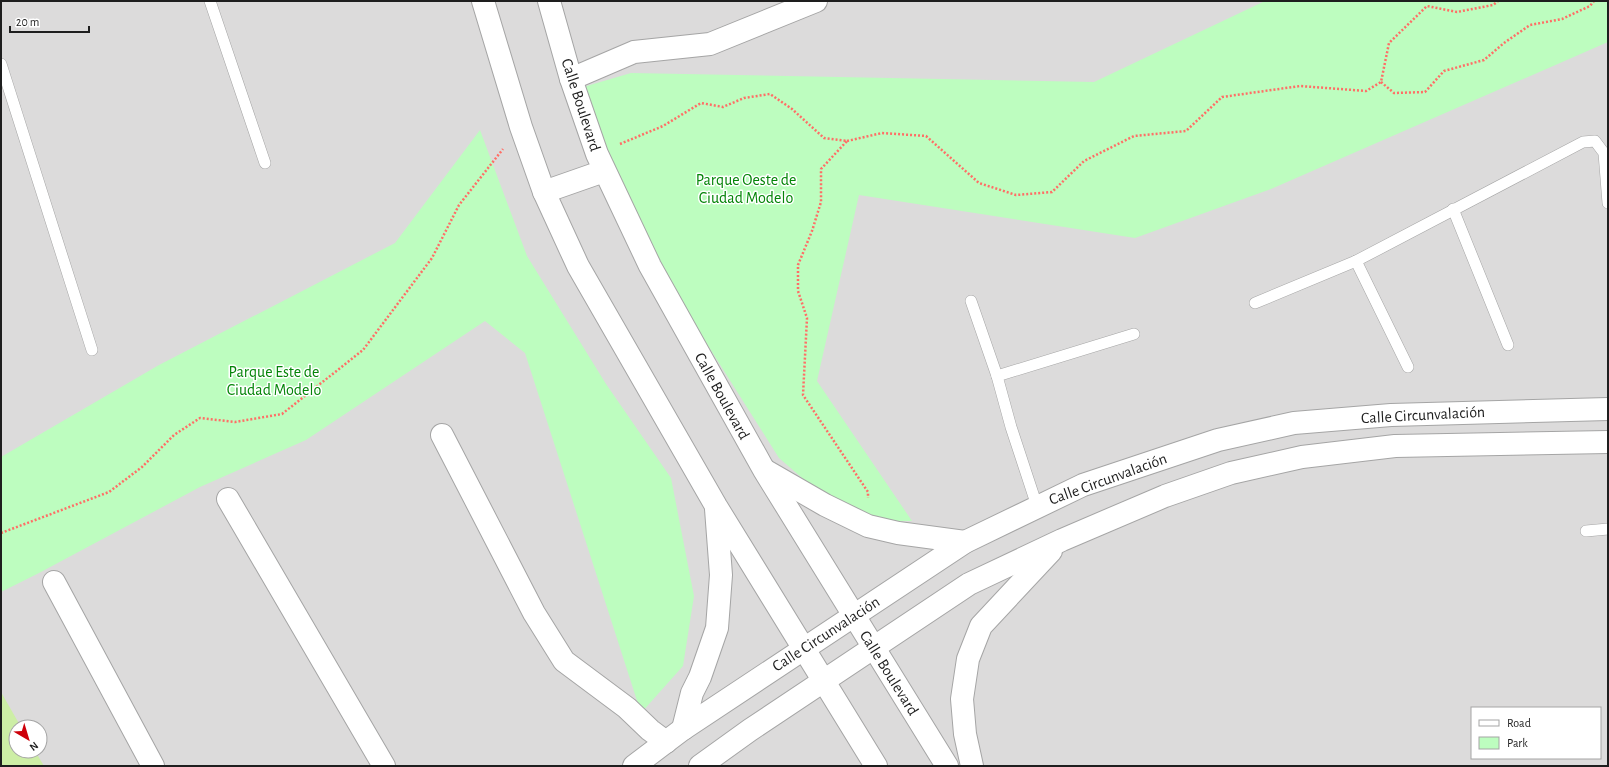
<svg xmlns="http://www.w3.org/2000/svg" width="1609" height="767" font-family="'Alegreya Sans',sans-serif">
	<rect width="100%" height="100%" fill="#f0ebe4"/>
	<!-- residential -->
	<path fill="#dcdbdb" fill-rule="evenodd" d="M1,1H1608V766H1ZM1472,708H1600V758H1472ZM16,727H40V751H16Z"/>
	<!-- grass -->
	<path fill="#cdeea6" d="M1,692L21,727H16V751H35L44,766H1Z"/>
	<!-- park -->
	<g fill="#bdfdbf">
		<path d="M1265,1H1608V42L1271,189L1135,238L859,195L817,381L912,521H852L779,458L657,265L573,90L631,73L1094,82Z"/>
		<path d="M480,130L527,256L606,384L671,478L694,596L683,666L641,713L525,353L485,321L306,440L200,487L39,573L1,592V457L159,365L395,243Z"/>
	</g>
	<g fill="none" stroke-linecap="round" stroke-linejoin="round">
		<!-- lane casing -->
		<g stroke="#a5a5a5" stroke-width="12">
			<g id="lane">
				<path d="M210,1L265,163"/>
				<path d="M1,64L92,350"/>
				<path d="M1453,209L1508,345"/>
				<path d="M1356,261L1408,367"/>
				<path d="M971,301L997,376"/>
				<path d="M1255,303L1356,261L1583,142L1595,141L1604,153L1608,203"/>
				<path d="M1037,506L1011,427L997,376L1134,334"/>
				<path d="M1586,531L1608,529"/>
			</g>
		</g>
		<!-- street casing -->
		<g stroke="#a5a5a5" stroke-width="24">
			<g id="street">
				<path d="M483,1L521,127L544,192L578,266L716,506L876,766"/>
				<path d="M549,1L571,79L597,154L650,266L764,470L947,766"/>
				<path d="M571,79L634,52L710,44L816,1"/>
				<path d="M544,192L604,171"/>
				<path d="M442,435L534,613L564,661L627,708L650,730L666,742"/>
				<path d="M766,471L825,505L868,526L898,533L965,542"/>
				<path d="M228,499L384,766"/>
				<path d="M54,582L153,766"/>
				<path d="M683,729L692,693L700,677L717,628L721,575L716,509"/>
				<path d="M634,766L683,729L965,542L1083,485L1218,440L1294,423L1391,415L1608,409"/>
				<path d="M700,766L750,730L969,584L1062,540L1165,496L1231,473L1302,457L1395,446L1608,442"/>
				<path d="M972,766L965,734L962,699L968,659L981,626L1051,551"/>
			</g>
		</g>
		<!-- path -->
		<g stroke="#ff6e66" stroke-width="2.5" stroke-dasharray="2 2" stroke-linecap="butt">
			<path d="M1381,82L1394,93L1425,92L1444,71L1484,60L1504,43L1530,25L1562,19L1590,6L1594,1"/>
			<path d="M847,141L882,133L926,136L979,183L1016,195L1052,192L1084,161L1134,136L1186,131L1222,97L1300,86L1366,91L1381,82L1389,43L1427,6L1457,12L1493,5L1498,1"/>
			<path d="M620,144L663,126L701,103L723,107L744,98L770,94L792,109L824,138L847,141L821,169V202L812,231L798,265V291L807,318L803,395L868,492V498"/>
			<path d="M1,533L109,492L142,467L174,435L200,418L235,422L282,414L363,350L432,258L459,205L503,149"/>
		</g>
		<!-- lane -->
		<use href="#lane" stroke="#fff" stroke-width="11"/>
		<!-- street -->
		<use href="#street" stroke="#fff" stroke-width="22"/>
	</g>
	<g text-anchor="middle" dominant-baseline="central" stroke-width="3" stroke-linejoin="round" paint-order="stroke">
		<!-- street labels -->
		<g font-size="16" fill="#1e1e1e" stroke="#fff">
			<text transform="translate(581 105) rotate(72)">Calle Boulevard</text>
			<text transform="translate(722 396) rotate(61)">Calle Boulevard</text>
			<text transform="translate(1423 415) rotate(-3)">Calle Circunvalación</text>
			<text transform="translate(1108 479) rotate(-20)">Calle Circunvalación</text>
			<text transform="translate(826 634) rotate(-33)">Calle Circunvalación</text>
			<text transform="translate(889 673) rotate(58)">Calle Boulevard</text>
		</g>
		<!-- park labels -->
		<g font-size="16" fill="#048508" stroke="#fff">
			<text x="746" y="180">Parque Oeste de<tspan x="746" dy="18">Ciudad Modelo</tspan></text>
			<text x="274" y="372">Parque Este de<tspan x="274" dy="18">Ciudad Modelo</tspan></text>
		</g>
	</g>
	<!-- border -->
	<rect width="1609" height="767" fill="none" stroke="#1e1e1e" stroke-width="4"/>
	<!-- legend -->
	<rect x="1471" y="707" width="130" height="52" fill="#ffffff" stroke="#a5a5a5"/>
	<rect x="1479" y="720" width="20" height="6" fill="#ffffff" stroke="#a5a5a5"/>
	<text x="1507" y="727" font-size="12" fill="#1e1e1e">Road</text>
	<rect x="1479" y="737" width="20" height="12" fill="#bdfdbf" stroke="#a5a5a5"/>
	<text x="1507" y="747" font-size="12" fill="#1e1e1e">Park</text>
	<!-- north arrow -->
	<g transform="translate(28 739) rotate(142)"><circle r="19" fill="#ffffff" stroke="#a5a5a5"/>
	<path d="M0-3L7 15L0 10L-7 15Z" fill="#cd000a"/>
	<text y="-6" font-size="11" font-weight="bold" text-anchor="middle" fill="#1e1e1e">N</text>
	</g>
	<!-- scale -->
	<path d="M10 26v6h79v-6" fill="none" stroke="#1e1e1e" stroke-width="2"/>
	<text x="16" y="26" font-size="12" fill="#1e1e1e" stroke="#ffffff" stroke-width="3" paint-order="stroke">20 m</text>
</svg>
